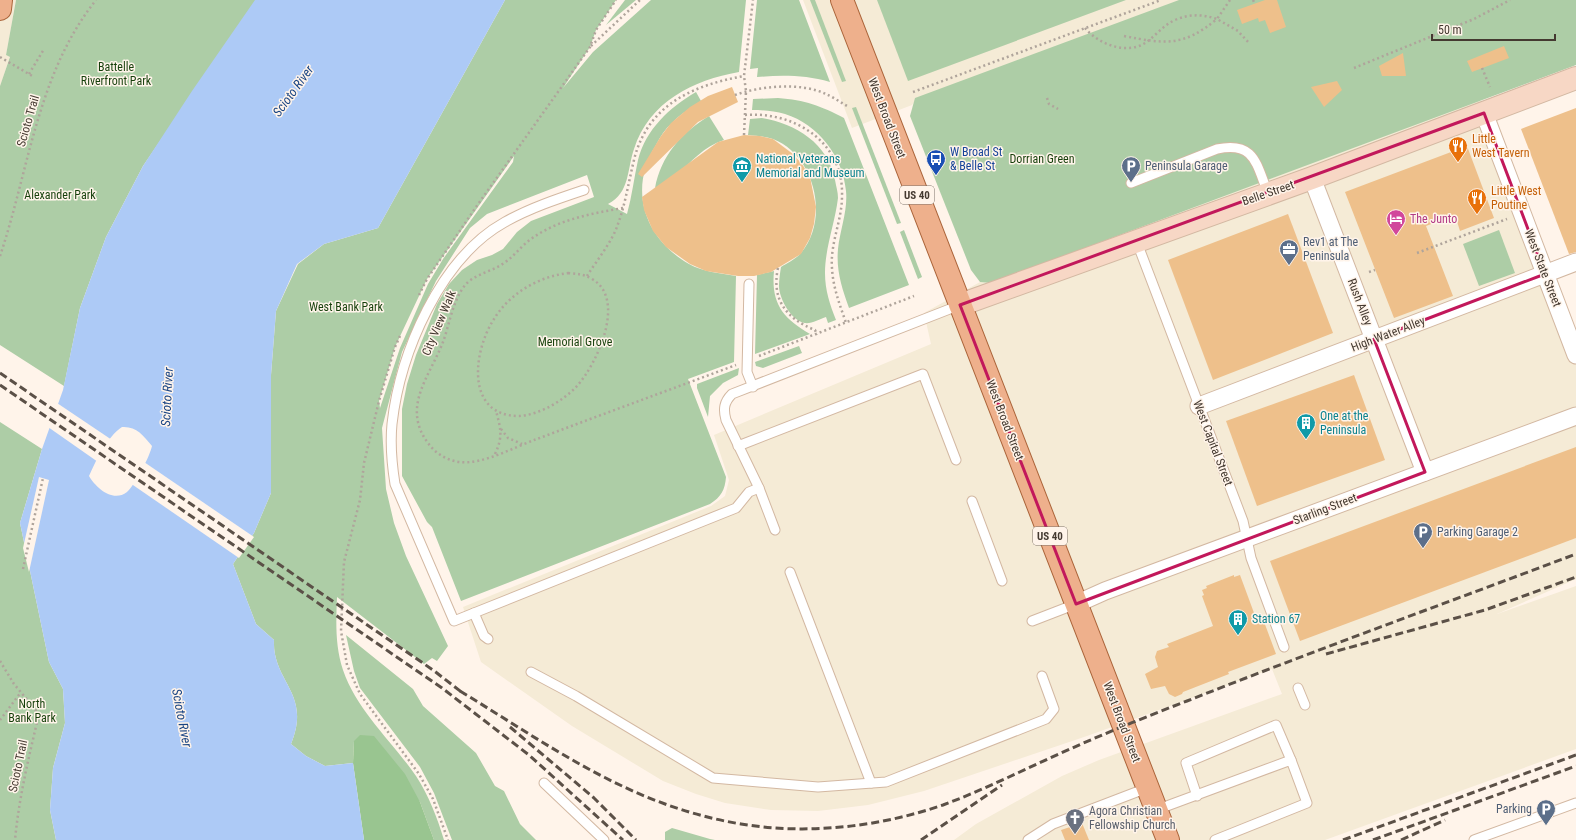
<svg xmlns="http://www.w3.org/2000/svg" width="1576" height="840" font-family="'Roboto Condensed',sans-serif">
	<rect width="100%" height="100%" fill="#fff4ea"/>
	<!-- commercial -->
	<g fill="#f5ebd6">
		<path d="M0,0H16L6,55L10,57L0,86Z"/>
		<path d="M803,0H1190L915,101L912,105L852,128Z"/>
		<path d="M1480,100L1576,355V579L1497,614L1576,586V749L1325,840H954L976,824L1062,776L1099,760L1282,694L1272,669L1087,736L924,791L868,805L818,811L771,810L725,803L696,794L663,781L572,726L481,662L463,607L711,506L725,496L729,480L714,435L931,344L924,313L980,282L991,283Z"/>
	</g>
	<!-- green -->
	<g fill="#adcda6" fill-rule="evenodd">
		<path d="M16,0H256L143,166L106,237L80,308L64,386L0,345V86L10,57L6,55Z"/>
		<path d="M505,0H616L596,30L590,47L563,88L593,52L651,0H746L739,72C693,80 649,102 634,149C627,169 630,193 608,204L627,214C632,196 634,178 638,160C646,129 669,108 696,92L701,101C691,108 680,114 672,123C665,129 660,137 656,145C628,189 644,238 689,264C703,272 720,273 736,276L734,362L688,379L726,477C725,490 721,497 710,504L461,601L432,527L427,522L402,476V409L407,384L416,355L437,304L449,284L462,270L477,260L492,255L503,249L517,232L531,221L594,197L587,175L487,214L470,228L436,281L402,352L382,428L386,489L394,523L406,556L448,646L437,661L432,658L424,664L337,597C336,622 335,646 343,670C357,711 392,741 416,776C429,796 437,817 444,840H434L420,802L354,741L353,763L325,766L306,756L291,744C312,693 272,682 274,640L256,624L233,564L254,533L271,493V375L276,311L298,264L324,244L378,228ZM514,156L513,162L443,259L428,284L400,348L380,408L379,401L395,347L427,279Z"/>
		<path d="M625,0H636L606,25Z"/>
		<path d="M757,0H799L830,82C805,75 783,75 757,77L758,68L750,69Z"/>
		<path d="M810,0H815L846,81L842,82Z"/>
		<path d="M877,0H1126L908,81Z"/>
		<path d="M1179,0H1576V65L991,283L980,282L971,270L910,116L915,98Z"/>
		<path d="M778,98C805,100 821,106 844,118L909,285L849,308C842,288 836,271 838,249C840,230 848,210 846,191C843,157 818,124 785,114C774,111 763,110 752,110L753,99Z"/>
		<path d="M856,107L901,223L897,224L852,108Z"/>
		<path d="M709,116L724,140C704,146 691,162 677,175C671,181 662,184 655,188C661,156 681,133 709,116Z"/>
		<path d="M762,118C796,124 828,143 835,180C836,186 838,192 838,198C835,223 825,248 825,273C825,290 830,305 836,320L828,323L826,317C820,319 811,324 805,323C791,321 779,298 779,286C779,280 780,273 781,267C787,263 796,259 801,253C830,219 815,155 773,139C765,136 757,136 748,135L750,119Z"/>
		<path d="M904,230L922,277L918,279L900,232Z"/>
		<path d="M1499,230L1515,273L1479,286L1463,244Z"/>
		<path d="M774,271C771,303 782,318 810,334L755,354L757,275Z"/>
		<path d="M799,346L802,353L763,368L756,366L755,362Z"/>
		<path d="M739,368L738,375L723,383L710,396L708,417L697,388V384Z"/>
		<path d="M0,422L42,449L20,523L49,662L63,689L65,723L53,768L50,810L56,840H0Z"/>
		<path d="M346,635L413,689L423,706L476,753L495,786L504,791L520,824L536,840H452L434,793L420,767L360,688L354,671Z"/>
		<path d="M672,828L710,839L715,840H665V832Z"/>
	</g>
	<!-- forest -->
	<path fill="#99c590" d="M360,735L374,736L405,774L420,802L434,840H364L353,763L354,741Z"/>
	<!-- water -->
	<path fill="#adcaf6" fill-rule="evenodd" d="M255,0H505L378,228L324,244L297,264L276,311L271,375V493L254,533L233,564L256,624L274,640C272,682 312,693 291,744L306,756L325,766L353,763L364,840H56L50,810L53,768L65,723L63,689L49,662L20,523L42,449L63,390L80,308L106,237L143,166L192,91ZM122,427C136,426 143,435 152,446C150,456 135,485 127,492C113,503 96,488 89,476C96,460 107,437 122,427Z"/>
	<!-- pier -->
	<g fill="#fff4ea">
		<path d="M57,403L112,440L98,462L48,427Z"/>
		<path d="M144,462L254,537L239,558L130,483Z"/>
		<path d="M39,477L49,480L29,572L23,548Z"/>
	</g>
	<!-- building -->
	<g fill="#eec08b">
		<path d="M1265,0H1277L1286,27L1270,33L1265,20L1259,22L1258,18L1242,24L1237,10Z"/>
		<path d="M1504,46L1509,58L1472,72L1467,61Z"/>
		<path d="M1403,53L1406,76H1382L1379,66Z"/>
		<path d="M1337,81L1342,90L1324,107L1311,87Z"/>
		<path d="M732,87L738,102L698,122L642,177L638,174L661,136L671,123L690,107L708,96Z"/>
		<path d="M1576,108V252L1569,254L1521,129Z"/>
		<path d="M744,135L760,136L773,139L793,154L802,164L810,177L816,207L814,224L810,238L801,254L771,272L754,276H738L706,271L690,264L666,247L653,231L644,210L642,197L718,142Z"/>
		<path d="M1467,146L1494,218L1460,231L1455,215L1426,226L1453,296L1394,318L1345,192Z"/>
		<path d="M1288,214L1333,333L1213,380L1168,260Z"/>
		<path d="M1354,375L1385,460L1257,506L1226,421Z"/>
		<path d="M1576,447V538L1300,641L1270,561Z"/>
		<path d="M1234,575V577L1240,575L1257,621L1263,619L1276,654L1228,672L1229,674L1183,692L1182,694L1175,697L1169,694L1165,686L1151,689L1145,674L1158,667L1155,657L1157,651L1169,647L1167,644L1213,626L1202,596L1204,595L1202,590L1207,588L1206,586Z"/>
		<path d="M1082,823L1089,840H1065L1061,830Z"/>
	</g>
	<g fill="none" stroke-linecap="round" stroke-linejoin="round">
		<!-- lane casing -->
		<g stroke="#d3b8a2" stroke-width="11">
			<g id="lane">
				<path d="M1131,183L1217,149C1255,141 1256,164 1268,193"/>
				<path d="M1136,240L1243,521L1251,558L1284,647"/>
				<path d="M749,284L747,372L753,387"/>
				<path d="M738,446L923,374L956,460"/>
				<path d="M759,488L775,530"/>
				<path d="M972,501L1002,581"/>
				<path d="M790,572L871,783"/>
				<path d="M474,613L454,621L395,484C392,465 390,444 392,424C400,353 440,258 505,222C530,208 557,199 584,190"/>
				<path d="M1032,621L1076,604"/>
				<path d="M488,639L484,636L474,613L736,508L749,492L759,488L726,420C723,409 724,402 732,394L960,305"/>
				<path d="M531,672L576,696L713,778L818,787L886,782L1046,719L1054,709L1042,676"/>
				<path d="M1298,688L1305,705"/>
				<path d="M544,783L604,840"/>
				<path d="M1197,796L1186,763L1276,725L1291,760"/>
				<path d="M1156,810L1291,760L1307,803L1215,840"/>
				<path d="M1028,840L1053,824L1147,788"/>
				<path d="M1474,840L1576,803"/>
			</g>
		</g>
		<!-- street casing -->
		<g stroke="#d3b8a2" stroke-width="19">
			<g id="street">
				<path d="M1484,113L1576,355"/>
				<path d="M1312,178L1425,472"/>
				<path d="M1199,406L1576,262"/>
				<path d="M1076,604L1105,591L1576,416"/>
			</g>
		</g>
		<!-- secondary casing -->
		<g stroke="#d3b8a2" stroke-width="24">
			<path id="secondary" d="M960,305L1312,178L1576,78"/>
		</g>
		<!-- primary casing -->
		<g stroke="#ab643a" stroke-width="24">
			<g id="primary">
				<path d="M842,0L1168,840"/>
				<path d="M0,9L1,0"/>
			</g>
		</g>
		<!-- path -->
		<g stroke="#afa49b" stroke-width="2.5" stroke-dasharray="2 3" stroke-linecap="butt">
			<path d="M1230,0L1217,19L1238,31L1249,43"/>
			<path d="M1253,0L1255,4"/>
			<path d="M1085,28C1099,45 1129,56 1148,41C1157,34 1164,25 1175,20C1189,14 1202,14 1217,19"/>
			<path d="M1124,36C1165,44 1183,47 1217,19"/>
			<path d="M591,46L640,0"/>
			<path d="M0,57L34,77"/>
			<path d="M1354,68L1474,19L1510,0"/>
			<path d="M1482,68L1490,87"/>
			<path d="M29,74L44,49"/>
			<path d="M913,92L1161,0"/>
			<path d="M735,95C760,86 801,82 826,94C833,97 840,102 847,106"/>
			<path d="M1047,98L1049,104L1058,109"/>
			<path d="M745,115C794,111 844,142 842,196C842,221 830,243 832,268C833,288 840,305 846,323"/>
			<path d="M744,135L746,91L744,76L753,0"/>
			<path d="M623,208C589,214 555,220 527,242C519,249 513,257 504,263C493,271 479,273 468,282C453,297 450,323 443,342C430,376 401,407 428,443C435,453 446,460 459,462C483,465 514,447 537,439C603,414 669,390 736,365"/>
			<path d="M1417,253L1507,219"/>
			<path d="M0,256C29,170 37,74 96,0"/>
			<path d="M778,268C771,300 787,319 815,330L817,335"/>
			<path d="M1369,272L1375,270"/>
			<path d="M568,273C577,274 584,274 592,279C627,299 597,364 577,386C563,401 539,415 519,416C465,416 473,351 494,319C510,293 538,277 568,273Z"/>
			<path d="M587,276C597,260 612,242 618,224C626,202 629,179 635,156C650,103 695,85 744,76"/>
			<path d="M419,295L427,279L476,207L590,47L596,30L616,0"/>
			<path d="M400,336L395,347L379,401L364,463L360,500L344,562L341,631L347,665L360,694L419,774L433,799L448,840"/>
			<path d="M759,356L914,296"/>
			<path d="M501,429L508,438L522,444"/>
			<path d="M495,454C503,437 501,429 496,411"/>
			<path d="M23,569L43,478"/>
			<path d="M0,661L14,684L39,714C29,756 19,797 15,840"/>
			<path d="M0,720L21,692"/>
		</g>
		<!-- lane -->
		<use href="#lane" stroke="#fff" stroke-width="9"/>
		<!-- street -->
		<use href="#street" stroke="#fff" stroke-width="17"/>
		<!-- secondary -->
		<use href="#secondary" stroke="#f7d7c5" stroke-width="22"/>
		<!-- primary -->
		<use href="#primary" stroke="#eeb08c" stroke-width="22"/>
		<!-- rail -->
		<g stroke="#5b5047" stroke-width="3" stroke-dasharray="8 4" stroke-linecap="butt">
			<path d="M0,373L433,670L464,694"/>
			<path d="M0,385L442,688L529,755L623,840"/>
			<path d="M1326,654L1485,610L1576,577"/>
			<path d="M460,691C552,747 631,806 741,824C808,835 879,827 943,805C986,789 1027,768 1070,749C1108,732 1148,716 1187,701C1316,650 1446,603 1576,554"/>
			<path d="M510,727L594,798L636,840"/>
			<path d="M921,840L1002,785"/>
			<path d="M1343,840L1576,755"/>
			<path d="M1373,840L1576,766"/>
			<path d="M1401,840L1445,820"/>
		</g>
	</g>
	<!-- marked area -->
	<path fill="none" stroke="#c2185b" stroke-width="3" stroke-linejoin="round" d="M1484,113L1545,274L1374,339L1425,472L1076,604L960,305Z"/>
	<!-- icons -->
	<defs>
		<g id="restaurant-pin" transform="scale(1)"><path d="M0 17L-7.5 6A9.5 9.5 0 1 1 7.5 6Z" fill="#e8710a" stroke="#fff4ea"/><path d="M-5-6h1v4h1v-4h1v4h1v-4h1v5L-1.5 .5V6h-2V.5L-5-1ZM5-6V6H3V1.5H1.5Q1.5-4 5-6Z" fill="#fff"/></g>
		<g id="bus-pin" transform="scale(1)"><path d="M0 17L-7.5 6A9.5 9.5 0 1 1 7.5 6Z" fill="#1a4fb4" stroke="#fff4ea"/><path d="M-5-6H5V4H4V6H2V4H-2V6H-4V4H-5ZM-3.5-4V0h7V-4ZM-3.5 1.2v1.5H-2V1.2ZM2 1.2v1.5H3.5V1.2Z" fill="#fff"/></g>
		<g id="museum-pin" transform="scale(1)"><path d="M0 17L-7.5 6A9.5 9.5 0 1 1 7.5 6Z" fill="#0f9aa8" stroke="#fff4ea"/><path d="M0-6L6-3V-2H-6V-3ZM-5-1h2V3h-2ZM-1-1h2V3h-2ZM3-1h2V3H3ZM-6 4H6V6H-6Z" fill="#fff"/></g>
		<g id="parking-pin" transform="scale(1)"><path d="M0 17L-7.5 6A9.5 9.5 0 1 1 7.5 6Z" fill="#5c6f8a" stroke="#fff4ea"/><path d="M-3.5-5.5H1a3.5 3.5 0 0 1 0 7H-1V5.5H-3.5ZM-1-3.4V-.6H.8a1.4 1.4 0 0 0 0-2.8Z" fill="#fff"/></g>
		<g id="hotel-pin" transform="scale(1)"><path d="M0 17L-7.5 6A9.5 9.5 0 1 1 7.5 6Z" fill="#d1479c" stroke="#fff4ea"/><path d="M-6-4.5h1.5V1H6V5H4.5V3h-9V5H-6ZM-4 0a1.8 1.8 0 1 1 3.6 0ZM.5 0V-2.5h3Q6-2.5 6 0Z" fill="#fff"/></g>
		<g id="office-pin" transform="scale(1)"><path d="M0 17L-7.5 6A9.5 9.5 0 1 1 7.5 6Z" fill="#5c6f8a" stroke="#fff4ea"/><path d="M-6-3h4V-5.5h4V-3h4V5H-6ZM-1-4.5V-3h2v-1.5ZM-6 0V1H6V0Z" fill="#fff"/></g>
		<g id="building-pin" transform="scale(1)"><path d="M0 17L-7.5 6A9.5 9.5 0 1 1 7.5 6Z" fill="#0f9aa8" stroke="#fff4ea"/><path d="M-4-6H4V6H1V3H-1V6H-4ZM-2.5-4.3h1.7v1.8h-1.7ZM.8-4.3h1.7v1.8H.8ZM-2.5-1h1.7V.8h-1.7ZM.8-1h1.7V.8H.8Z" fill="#fff"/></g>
		<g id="church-pin" transform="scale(1)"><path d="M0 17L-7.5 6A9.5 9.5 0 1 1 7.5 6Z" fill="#6b7280" stroke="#fff4ea"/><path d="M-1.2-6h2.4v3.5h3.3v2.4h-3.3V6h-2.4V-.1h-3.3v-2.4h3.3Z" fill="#fff"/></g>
	</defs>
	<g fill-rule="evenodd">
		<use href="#restaurant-pin" x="1458" y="146"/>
		<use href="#bus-pin" x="936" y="159"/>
		<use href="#museum-pin" x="742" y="166"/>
		<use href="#parking-pin" x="1131" y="166"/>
		<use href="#restaurant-pin" x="1477" y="198"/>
		<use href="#hotel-pin" x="1396" y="219"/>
		<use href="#office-pin" x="1289" y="249"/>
		<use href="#building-pin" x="1306" y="423"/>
		<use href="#parking-pin" x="1423" y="532"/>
		<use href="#building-pin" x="1238" y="619"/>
		<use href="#parking-pin" x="1546" y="809"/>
		<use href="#church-pin" x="1075" y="818"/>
	</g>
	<g text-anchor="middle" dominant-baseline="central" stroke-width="3" stroke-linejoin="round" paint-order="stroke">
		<!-- shield labels -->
		<g fill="#fff4ea" stroke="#7c7168" stroke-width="1">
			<rect x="900" y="186" width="34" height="18" rx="3"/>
			<rect x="1033" y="527" width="34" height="18" rx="3"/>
		</g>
		<g font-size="11" font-weight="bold" fill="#443930">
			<text x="917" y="195">US 40</text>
			<text x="1050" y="536">US 40</text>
		</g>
		<!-- park labels -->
		<g font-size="12" fill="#153f0a" stroke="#fff4ea">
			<text x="116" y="67">Battelle<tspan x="116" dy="14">Riverfront Park</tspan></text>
			<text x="1042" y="159">Dorrian Green</text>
			<text x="60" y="195">Alexander Park</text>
			<text x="346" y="307">West Bank Park</text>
			<text x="575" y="342">Memorial Grove</text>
			<text x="32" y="704">North<tspan x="32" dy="14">Bank Park</tspan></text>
		</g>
		<!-- street labels -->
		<g font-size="12" fill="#443930" stroke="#fff4ea">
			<text transform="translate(887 118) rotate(69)">West Broad Street</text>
			<text transform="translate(28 121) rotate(-74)">Scioto Trail</text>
			<text transform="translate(1268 193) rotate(-19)">Belle Street</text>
			<text transform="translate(1543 268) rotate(69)">West State Street</text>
			<text transform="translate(1360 302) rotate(69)">Rush Alley</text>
			<text transform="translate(439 323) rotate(-67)">City View Walk</text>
			<text transform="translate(1388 334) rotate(-21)">High Water Alley</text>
			<text transform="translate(1005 420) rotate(69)">West Broad Street</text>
			<text transform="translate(1213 443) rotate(69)">West Capital Street</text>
			<text transform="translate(1325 509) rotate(-21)">Starling Street</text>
			<text transform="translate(1122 722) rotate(69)">West Broad Street</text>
			<text transform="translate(18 766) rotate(-78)">Scioto Trail</text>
		</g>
		<!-- food labels -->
		<g font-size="12" fill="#c56008" stroke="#fff4ea" text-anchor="start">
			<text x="1472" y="139">Little<tspan x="1472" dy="14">West Tavern</tspan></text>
			<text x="1491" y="191">Little West<tspan x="1491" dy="14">Poutine</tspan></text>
		</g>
		<!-- transit labels -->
		<g font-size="12" fill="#164399" stroke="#fff4ea" text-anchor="start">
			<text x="950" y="152">W Broad St<tspan x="950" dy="14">&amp; Belle St</tspan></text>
		</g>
		<!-- culture labels -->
		<g font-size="12" fill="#0d838f" stroke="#fff4ea" text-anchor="start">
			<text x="756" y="159">National Veterans<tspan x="756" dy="14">Memorial and Museum</tspan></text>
			<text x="1320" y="416">One at the<tspan x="1320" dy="14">Peninsula</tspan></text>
			<text x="1252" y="619">Station 67</text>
		</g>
		<!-- service labels -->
		<g font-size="12" fill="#4e5e75" stroke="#fff4ea" text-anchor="start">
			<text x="1145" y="166">Peninsula Garage</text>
			<text x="1303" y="242">Rev1 at The<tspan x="1303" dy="14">Peninsula</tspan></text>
			<text x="1437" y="532">Parking Garage 2</text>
			<text x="1532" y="809" text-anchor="end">Parking</text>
		</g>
		<!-- hotel labels -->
		<g font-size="12" fill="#b23c85" stroke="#fff4ea" text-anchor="start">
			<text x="1410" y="219">The Junto</text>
		</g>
		<!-- worship labels -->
		<g font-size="12" fill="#5b616d" stroke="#fff4ea" text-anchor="start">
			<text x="1089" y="811">Agora Christian<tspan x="1089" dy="14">Fellowship Church</tspan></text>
		</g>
		<!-- water labels -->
		<g font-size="13" font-style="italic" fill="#1a4584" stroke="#fff4ea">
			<text transform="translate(293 91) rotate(-54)">Scioto River</text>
			<text transform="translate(167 397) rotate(-87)">Scioto River</text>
			<text transform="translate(182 718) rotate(79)">Scioto River</text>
		</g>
	</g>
	<!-- scale -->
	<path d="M1432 34v6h123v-6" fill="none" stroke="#443930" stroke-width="2"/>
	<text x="1438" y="34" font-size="12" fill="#443930" stroke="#fff4ea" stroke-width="3" paint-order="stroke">50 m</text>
</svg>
